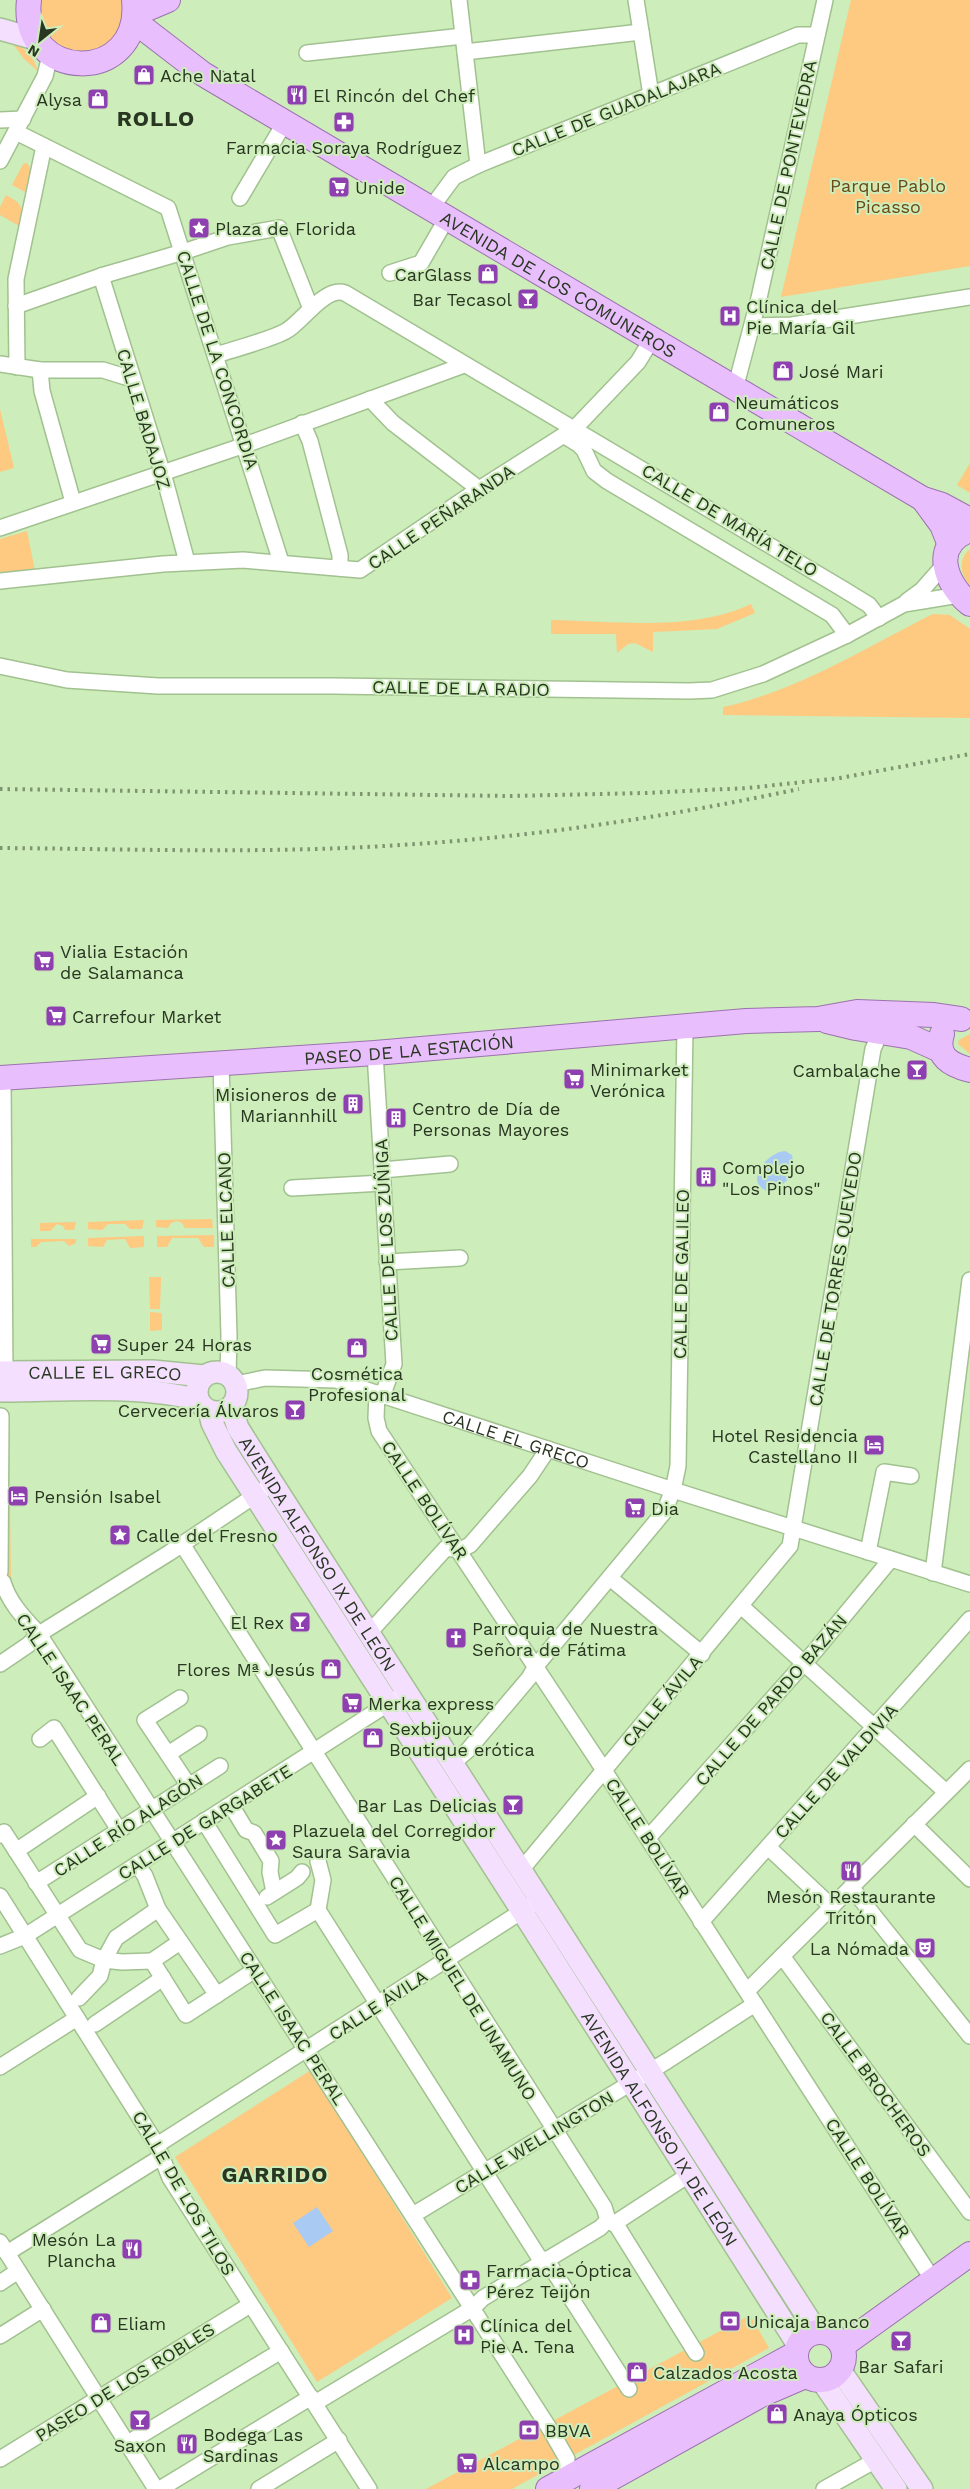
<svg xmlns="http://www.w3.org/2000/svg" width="970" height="2489" font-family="'Work Sans',sans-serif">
	<rect width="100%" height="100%" fill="#cdedba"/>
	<!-- green -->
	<g fill="#fec981">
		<path d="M41,0H123L125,16L114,40L91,54L64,51L45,33L39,7Z"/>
		<path d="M851,0H970V266L781,297Z"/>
		<path d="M13,44C27,47 34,59 38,71L24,59Z"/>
		<path d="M27,163L32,171L27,193L12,185L23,164Z"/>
		<path d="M6,195C23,204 24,208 19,226L0,215V207Z"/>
		<path d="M0,409L14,468L0,472Z"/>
		<path d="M970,463V493L957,485Z"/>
		<path d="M27,531L35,571L0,572V539Z"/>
		<path d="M970,549V586C961,574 957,560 970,549Z"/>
		<path d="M751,604L755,613L717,629L653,632V652L635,643L628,644L617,653L616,634H551V620C615,621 692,632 751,604Z"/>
		<path d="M933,614L950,615L970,629V718L723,715V707C797,691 865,648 933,614Z"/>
		<path d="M970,1034V1054L958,1044L959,1040Z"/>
		<path d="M212,1219L213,1228H185L182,1223L177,1221L171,1223L168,1228L156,1227V1220Z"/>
		<path d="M144,1220L142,1229H130L125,1224H108L102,1230L88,1229V1222Z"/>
		<path d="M76,1222L74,1230H65L63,1226L57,1224L50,1231H40V1223Z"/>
		<path d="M214,1235V1247H204L198,1238H172L167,1247H157V1236Z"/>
		<path d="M144,1236V1247L130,1248L125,1239L107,1240L103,1247L88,1246V1238Z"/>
		<path d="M31,1239H76V1243L69,1246L64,1241L41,1242L36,1247H31Z"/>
		<path d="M149,1277H161L160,1309H150Z"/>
		<path d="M150,1312L162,1313V1330L150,1331Z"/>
		<path d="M9,1422L11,1578H0V1423Z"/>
		<path d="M311,2070L452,2298L317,2382L175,2157Z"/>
		<path d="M750,2315L769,2348L512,2489H426Z"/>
	</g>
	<!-- water -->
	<g fill="#a9caf3">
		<path d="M785,1151L792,1155C796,1174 787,1183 771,1192C742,1186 764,1153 785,1151Z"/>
		<path d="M317,2207L333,2231L309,2247L293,2223Z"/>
	</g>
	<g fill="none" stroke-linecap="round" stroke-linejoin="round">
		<!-- street casing -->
		<g stroke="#a2c190" stroke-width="18">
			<g id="street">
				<path d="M459,0L478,165"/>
				<path d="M636,0L651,95"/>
				<path d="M465,52L641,32"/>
				<path d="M307,53L463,36"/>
				<path d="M0,120L23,119"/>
				<path d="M16,132L168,208L281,562"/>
				<path d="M0,161L45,76L50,55"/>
				<path d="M240,198L285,122"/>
				<path d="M431,208L454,177L478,165L798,35H817"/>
				<path d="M390,273L421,263L447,218"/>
				<path d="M101,276L166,484L187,562"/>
				<path d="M16,306L101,276L183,252L228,237L279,228L311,309"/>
				<path d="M752,326L792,325L970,297"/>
				<path d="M216,355C234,349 270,340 286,331C302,322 325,286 345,293L843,589L869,605L879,618"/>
				<path d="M0,364L40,370H103L132,379"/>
				<path d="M17,367L16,279L44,146"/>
				<path d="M40,370L42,391L73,502"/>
				<path d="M735,389L759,298L825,0"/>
				<path d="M370,399L393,423L479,489"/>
				<path d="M302,423L310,441L340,555V568"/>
				<path d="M565,436L578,444L584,450L594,471L607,481L832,615L847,635"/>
				<path d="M0,528L245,445L464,365"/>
				<path d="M0,581L163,564L243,560L360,570L479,489L575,428L638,362L652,339"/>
				<path d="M907,601L922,590L945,564"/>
				<path d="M0,666L67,680L158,686H333L689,691L712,690L763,674L847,635L904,604L959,595"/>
				<path d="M375,1053L394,1364L383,1394"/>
				<path d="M221,1063L229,1336L228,1376"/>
				<path d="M3,1078L5,1381"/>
				<path d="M382,1170L450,1164"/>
				<path d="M292,1188L383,1183"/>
				<path d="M387,1262L460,1258"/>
				<path id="s1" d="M236,1384L265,1378L336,1380L673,1490L970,1584"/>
				<path d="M377,1393L376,1418L379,1431L596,1758L933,2280"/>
				<path d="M182,1544L604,2207L608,2220"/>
				<path d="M868,1552L884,1472L911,1476"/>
				<path d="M0,1572L1,1416"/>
				<path d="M933,1573L970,1280"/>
				<path d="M610,1578L702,1654"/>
				<path d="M3,1582C9,1603 25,1619 39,1634L551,2431L567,2459L566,2480"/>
				<path d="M741,1606L946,1792"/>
				<path d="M369,1633L446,1548L460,1550L470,1545L530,1476L548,1449"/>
				<path d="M0,1664L28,1645L39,1634L169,1553L263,1490"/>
				<path d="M180,1698L145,1720L189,1786"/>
				<path d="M40,1739L54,1728L119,1830"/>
				<path d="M168,1754L199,1734"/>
				<path d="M453,1763L468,1750L529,1678L536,1666L664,1512L673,1490L678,1466L685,1027"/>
				<path d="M231,1805L246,1830L254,1833L271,1861L270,1872L274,1892"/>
				<path d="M204,1821L275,1935L318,1910L323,1880L318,1861"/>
				<path d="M914,1824L970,1879"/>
				<path d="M0,1835L4,1832L80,1950L104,1960L122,1962L152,1961"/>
				<path d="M648,1838L815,1651L891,1559"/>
				<path d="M768,1847L832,1907"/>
				<path d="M16,1851L98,1796"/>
				<path d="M137,1864L145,1876L158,1909L217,1995"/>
				<path d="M522,1869L790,1546L873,1049L881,1031"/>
				<path d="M36,1883L220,1766"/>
				<path d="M851,1887L970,2036"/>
				<path d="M0,1896L157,2145L170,2178L369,2489"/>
				<path d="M267,1897L297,1878L302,1872"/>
				<path d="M318,1910L542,2262"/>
				<path d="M701,1922L970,1619"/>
				<path d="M180,1942L152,1961L186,2015L255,1970"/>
				<path d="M0,1946L25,1936L397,1698"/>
				<path d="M782,1956L970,2212"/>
				<path d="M747,1991L970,1769"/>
				<path d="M79,1998L100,1976L104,1960L116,1938L158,1909"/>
				<path d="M95,2024L163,1978"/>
				<path d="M0,2067L77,2018"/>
				<path d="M157,2145L530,1906"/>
				<path d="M413,2215L667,2061L755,2004"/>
				<path d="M608,2220L617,2226L696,2353"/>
				<path d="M615,2223L690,2174"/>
				<path d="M0,2242L156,2489"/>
				<path d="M7,2253L161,2157"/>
				<path d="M546,2259L629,2389"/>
				<path d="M0,2283L18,2271"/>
				<path d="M0,2336L43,2309"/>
				<path d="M315,2403L473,2308L483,2298L600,2228L608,2220"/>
				<path d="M128,2443L281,2351"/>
				<path d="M0,2459L250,2305"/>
				<path d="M160,2489L311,2397"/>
				<path d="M259,2489L339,2440"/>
				<path d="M824,2489L876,2460"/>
			</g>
		</g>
		<!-- secondary casing -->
		<g stroke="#a2c190" stroke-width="24">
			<g id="secondary">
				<path d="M0,29L35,39"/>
				<circle cx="217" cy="1392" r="20"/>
				<path id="s2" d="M0,1372L153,1371L204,1376"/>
				<path d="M0,1391C61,1391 140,1384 198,1400"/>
				<path id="s3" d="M231,1407L238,1428L272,1482L817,2332"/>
				<path id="s4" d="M209,1411L212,1423L226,1451L522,1911L798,2345"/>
				<path d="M840,2370L922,2489"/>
				<path d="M822,2381L896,2489"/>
			</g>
		</g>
		<!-- primary casing -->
		<g stroke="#9b73ae" stroke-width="26">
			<g id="primary">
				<path d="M29,0C19,83 143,86 134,0"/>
				<path d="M135,14L168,0"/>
				<path id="s5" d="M134,21L203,74L923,499L942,505L970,520"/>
				<path d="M923,499L942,525L950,545"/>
				<path d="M970,530C930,544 945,584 970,604"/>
				<path d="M827,1021L856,1028L911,1037L940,1050"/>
				<path d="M942,1034C935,1057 951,1065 970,1070"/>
				<path id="s6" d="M0,1078L375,1053L746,1021L818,1019L857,1012L934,1015L961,1019"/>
				<circle cx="820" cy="2356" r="24"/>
				<path d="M842,2346L970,2254"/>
				<path d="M548,2489L795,2354"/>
				<path d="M592,2489L761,2395L805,2376"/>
			</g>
		</g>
		<!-- street -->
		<use href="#street" stroke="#fff" stroke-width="15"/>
		<!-- secondary -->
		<use href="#secondary" stroke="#f4dffe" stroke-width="21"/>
		<!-- primary -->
		<use href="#primary" stroke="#e8bffc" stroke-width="24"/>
		<!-- rail -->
		<g stroke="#7e9571" stroke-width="4" stroke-dasharray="2.5 5" stroke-linecap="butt">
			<path d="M0,789L508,796L645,793L748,788L840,778L970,754"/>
			<path d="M0,848C133,849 267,854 400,845C534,837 667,817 799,789"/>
		</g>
	</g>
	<!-- icons -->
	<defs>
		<g id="shop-square" transform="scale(1.125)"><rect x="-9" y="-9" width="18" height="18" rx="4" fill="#8f40b0" stroke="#cdedba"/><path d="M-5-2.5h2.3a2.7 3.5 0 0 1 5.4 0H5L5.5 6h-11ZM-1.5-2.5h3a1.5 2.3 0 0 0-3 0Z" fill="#fff"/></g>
		<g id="restaurant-square" transform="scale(1.125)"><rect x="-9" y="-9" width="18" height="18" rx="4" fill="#8f40b0" stroke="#cdedba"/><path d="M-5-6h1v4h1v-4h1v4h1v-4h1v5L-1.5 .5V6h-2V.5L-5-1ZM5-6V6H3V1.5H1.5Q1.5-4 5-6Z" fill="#fff"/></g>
		<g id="pharmacy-square" transform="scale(1.125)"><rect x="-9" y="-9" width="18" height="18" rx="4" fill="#8f40b0" stroke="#cdedba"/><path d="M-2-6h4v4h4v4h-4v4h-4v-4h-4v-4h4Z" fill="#fff"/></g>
		<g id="supermarket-square" transform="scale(1.125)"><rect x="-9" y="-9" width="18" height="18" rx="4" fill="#8f40b0" stroke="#cdedba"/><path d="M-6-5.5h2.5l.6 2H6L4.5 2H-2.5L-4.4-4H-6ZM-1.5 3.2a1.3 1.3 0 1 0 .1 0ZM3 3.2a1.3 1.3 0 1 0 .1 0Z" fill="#fff"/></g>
		<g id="sight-square" transform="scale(1.125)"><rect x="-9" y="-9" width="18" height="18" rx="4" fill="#8f40b0" stroke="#cdedba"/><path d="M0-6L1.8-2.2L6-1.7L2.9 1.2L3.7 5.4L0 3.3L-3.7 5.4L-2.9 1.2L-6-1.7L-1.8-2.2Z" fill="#fff"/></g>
		<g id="bar-square" transform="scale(1.125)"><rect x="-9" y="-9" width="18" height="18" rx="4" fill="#8f40b0" stroke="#cdedba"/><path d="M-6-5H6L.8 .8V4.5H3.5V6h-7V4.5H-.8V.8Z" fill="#fff"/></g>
		<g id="hospital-square" transform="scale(1.125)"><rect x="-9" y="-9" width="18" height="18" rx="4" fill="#8f40b0" stroke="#cdedba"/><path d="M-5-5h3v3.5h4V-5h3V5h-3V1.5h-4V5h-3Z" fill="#fff"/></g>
		<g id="building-square" transform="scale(1.125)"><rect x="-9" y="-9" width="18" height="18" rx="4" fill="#8f40b0" stroke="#cdedba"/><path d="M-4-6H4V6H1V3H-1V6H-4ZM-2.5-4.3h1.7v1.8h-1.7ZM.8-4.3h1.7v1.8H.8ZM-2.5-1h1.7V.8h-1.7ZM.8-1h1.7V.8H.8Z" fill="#fff"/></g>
		<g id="hotel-square" transform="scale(1.125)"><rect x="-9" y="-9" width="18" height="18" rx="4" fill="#8f40b0" stroke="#cdedba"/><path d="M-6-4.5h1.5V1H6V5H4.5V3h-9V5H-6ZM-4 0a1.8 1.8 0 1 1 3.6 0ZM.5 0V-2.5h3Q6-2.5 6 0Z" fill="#fff"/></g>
		<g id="church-square" transform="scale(1.125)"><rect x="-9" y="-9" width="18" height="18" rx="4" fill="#8f40b0" stroke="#cdedba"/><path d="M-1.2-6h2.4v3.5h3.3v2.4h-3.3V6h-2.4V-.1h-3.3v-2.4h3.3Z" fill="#fff"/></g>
		<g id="theatre-square" transform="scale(1.125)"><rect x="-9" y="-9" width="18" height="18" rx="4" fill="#8f40b0" stroke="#cdedba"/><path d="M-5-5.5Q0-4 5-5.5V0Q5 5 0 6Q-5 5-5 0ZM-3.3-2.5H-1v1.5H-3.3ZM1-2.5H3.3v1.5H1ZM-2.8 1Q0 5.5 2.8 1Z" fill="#fff"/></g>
		<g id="bank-square" transform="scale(1.125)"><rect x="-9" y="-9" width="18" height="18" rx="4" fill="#8f40b0" stroke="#cdedba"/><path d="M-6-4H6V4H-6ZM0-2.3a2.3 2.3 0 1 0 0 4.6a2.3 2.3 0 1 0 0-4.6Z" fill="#fff"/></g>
	</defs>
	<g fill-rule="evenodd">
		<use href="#shop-square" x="144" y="75"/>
		<use href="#restaurant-square" x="297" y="95"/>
		<use href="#shop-square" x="98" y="99"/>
		<use href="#pharmacy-square" x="344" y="122"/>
		<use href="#supermarket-square" x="339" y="187"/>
		<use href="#sight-square" x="199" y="228"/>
		<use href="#shop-square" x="488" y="274"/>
		<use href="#bar-square" x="528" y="299"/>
		<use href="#hospital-square" x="730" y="316"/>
		<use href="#shop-square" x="783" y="371"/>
		<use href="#shop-square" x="719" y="412"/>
		<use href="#supermarket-square" x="44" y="961"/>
		<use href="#supermarket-square" x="56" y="1016"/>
		<use href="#bar-square" x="917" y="1070"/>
		<use href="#supermarket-square" x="574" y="1079"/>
		<use href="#building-square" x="353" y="1104"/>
		<use href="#building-square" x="396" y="1118"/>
		<use href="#building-square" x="706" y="1177"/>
		<use href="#supermarket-square" x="101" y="1344"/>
		<use href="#shop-square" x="357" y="1348"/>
		<use href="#bar-square" x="295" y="1410"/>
		<use href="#hotel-square" x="874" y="1445"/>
		<use href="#hotel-square" x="18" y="1496"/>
		<use href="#supermarket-square" x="635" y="1508"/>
		<use href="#sight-square" x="120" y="1535"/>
		<use href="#bar-square" x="300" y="1622"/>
		<use href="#church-square" x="456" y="1638"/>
		<use href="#shop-square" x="331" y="1669"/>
		<use href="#supermarket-square" x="352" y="1703"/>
		<use href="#shop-square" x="373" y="1738"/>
		<use href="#bar-square" x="513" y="1805"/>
		<use href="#sight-square" x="276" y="1840"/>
		<use href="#restaurant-square" x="851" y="1871"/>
		<use href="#theatre-square" x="925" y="1948"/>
		<use href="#restaurant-square" x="132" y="2249"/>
		<use href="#pharmacy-square" x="470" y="2280"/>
		<use href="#bank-square" x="730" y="2321"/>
		<use href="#shop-square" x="101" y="2323"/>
		<use href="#hospital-square" x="464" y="2335"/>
		<use href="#bar-square" x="901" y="2341"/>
		<use href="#shop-square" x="637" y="2372"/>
		<use href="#shop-square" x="777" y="2414"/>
		<use href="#bar-square" x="140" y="2420"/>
		<use href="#bank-square" x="529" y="2430"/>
		<use href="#restaurant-square" x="187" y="2444"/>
		<use href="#supermarket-square" x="467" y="2463"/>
	</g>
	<g text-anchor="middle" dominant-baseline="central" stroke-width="4" stroke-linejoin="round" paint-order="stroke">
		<!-- poi labels -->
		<g font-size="18" fill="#293622" stroke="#cdedba" text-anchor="start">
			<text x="160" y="75">Ache Natal</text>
			<text x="313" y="95">El Rincón del Chef</text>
			<text x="82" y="99" text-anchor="end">Alysa</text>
			<text x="344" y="147" text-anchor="middle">Farmacia Soraya Rodríguez</text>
			<text x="355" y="187">Unide</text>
			<text x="215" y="228">Plaza de Florida</text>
			<text x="472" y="274" text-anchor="end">CarGlass</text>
			<text x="512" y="299" text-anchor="end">Bar Tecasol</text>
			<text x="746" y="306">Clínica del<tspan x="746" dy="21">Pie María Gil</tspan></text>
			<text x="799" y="371">José Mari</text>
			<text x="735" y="402">Neumáticos<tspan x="735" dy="21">Comuneros</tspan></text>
			<text x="60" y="951">Vialia Estación<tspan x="60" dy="21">de Salamanca</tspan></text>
			<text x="72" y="1016">Carrefour Market</text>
			<text x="590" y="1069">Minimarket<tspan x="590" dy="21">Verónica</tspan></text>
			<text x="901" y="1070" text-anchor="end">Cambalache</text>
			<text x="337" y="1094" text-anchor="end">Misioneros de<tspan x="337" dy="21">Mariannhill</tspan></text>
			<text x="412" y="1108">Centro de Día de<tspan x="412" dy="21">Personas Mayores</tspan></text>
			<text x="722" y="1167">Complejo<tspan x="722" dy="21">"Los Pinos"</tspan></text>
			<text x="117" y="1344">Super 24 Horas</text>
			<text x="357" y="1373" text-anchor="middle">Cosmética<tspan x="357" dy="21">Profesional</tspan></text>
			<text x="279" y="1410" text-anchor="end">Cervecería Álvaros</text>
			<text x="858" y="1435" text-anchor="end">Hotel Residencia<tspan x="858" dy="21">Castellano II</tspan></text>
			<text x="34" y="1496">Pensión Isabel</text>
			<text x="651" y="1508">Dia</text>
			<text x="136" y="1535">Calle del Fresno</text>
			<text x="284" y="1622" text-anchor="end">El Rex</text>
			<text x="472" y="1628">Parroquia de Nuestra<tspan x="472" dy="21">Señora de Fátima</tspan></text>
			<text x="315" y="1669" text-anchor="end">Flores Mª Jesús</text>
			<text x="368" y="1703">Merka express</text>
			<text x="389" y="1728">Sexbijoux<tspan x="389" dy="21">Boutique erótica</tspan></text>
			<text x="497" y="1805" text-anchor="end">Bar Las Delicias</text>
			<text x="292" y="1830">Plazuela del Corregidor<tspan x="292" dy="21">Saura Saravia</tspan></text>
			<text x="851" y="1896" text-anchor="middle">Mesón Restaurante<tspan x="851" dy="21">Tritón</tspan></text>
			<text x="909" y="1948" text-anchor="end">La Nómada</text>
			<text x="116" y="2239" text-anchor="end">Mesón La<tspan x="116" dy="21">Plancha</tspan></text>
			<text x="486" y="2270">Farmacia-Óptica<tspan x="486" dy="21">Pérez Teijón</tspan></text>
			<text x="746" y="2321">Unicaja Banco</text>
			<text x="117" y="2323">Eliam</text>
			<text x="480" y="2325">Clínica del<tspan x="480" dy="21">Pie A. Tena</tspan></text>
			<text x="901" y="2366" text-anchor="middle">Bar Safari</text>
			<text x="653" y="2372">Calzados Acosta</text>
			<text x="793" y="2414">Anaya Ópticos</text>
			<text x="545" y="2430">BBVA</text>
			<text x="203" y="2434">Bodega Las<tspan x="203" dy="21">Sardinas</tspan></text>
			<text x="140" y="2445" text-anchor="middle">Saxon</text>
			<text x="483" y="2463">Alcampo</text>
		</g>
		<!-- street labels -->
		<g font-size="18" fill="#293622" stroke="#cdedba">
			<text transform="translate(616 109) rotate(-22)">CALLE DE GUADALAJARA</text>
			<text transform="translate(788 165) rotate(-78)">CALLE DE PONTEVEDRA</text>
			<text stroke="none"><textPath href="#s5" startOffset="500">AVENIDA DE LOS COMUNEROS</textPath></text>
			<text transform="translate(218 360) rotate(72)">CALLE DE LA CONCORDIA</text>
			<text transform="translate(144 419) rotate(73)">CALLE BADAJOZ</text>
			<text transform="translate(441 517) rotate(-34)">CALLE PEÑARANDA</text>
			<text transform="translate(730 520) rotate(31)">CALLE DE MARÍA TELO</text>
			<text transform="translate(461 688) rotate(1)">CALLE DE LA RADIO</text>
			<text stroke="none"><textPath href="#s6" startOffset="410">PASEO DE LA ESTACIÓN</textPath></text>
			<text transform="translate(226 1220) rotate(-92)">CALLE ELCANO</text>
			<text transform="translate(386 1240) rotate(-93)">CALLE DE LOS ZÚÑIGA</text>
			<text transform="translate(681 1274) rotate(-89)">CALLE DE GALILEO</text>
			<text transform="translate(835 1279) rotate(-81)">CALLE DE TORRES QUEVEDO</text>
			<text stroke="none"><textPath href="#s2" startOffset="105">CALLE EL GRECO</textPath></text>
			<text stroke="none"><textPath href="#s1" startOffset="290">CALLE EL GRECO</textPath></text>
			<text transform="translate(425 1500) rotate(56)">CALLE BOLÍVAR</text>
			<text stroke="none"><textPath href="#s3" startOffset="171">AVENIDA ALFONSO IX DE LEÓN</textPath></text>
			<text transform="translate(71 1689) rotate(56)">CALLE ISAAC PERAL</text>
			<text transform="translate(771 1700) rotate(-49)">CALLE DE PARDO BAZÁN</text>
			<text transform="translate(662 1701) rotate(-50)">CALLE ÁVILA</text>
			<text transform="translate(836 1771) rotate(-48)">CALLE DE VALDIVIA</text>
			<text transform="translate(205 1822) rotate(-32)">CALLE DE GARGABETE</text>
			<text transform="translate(128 1825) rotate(-33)">CALLE RÍO ALAGÓN</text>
			<text transform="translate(648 1838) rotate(57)">CALLE BOLÍVAR</text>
			<text transform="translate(463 1988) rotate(58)">CALLE MIGUEL DE UNAMUNO</text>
			<text transform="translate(378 2005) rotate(-33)">CALLE ÁVILA</text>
			<text transform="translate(293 2028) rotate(57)">CALLE ISAAC PERAL</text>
			<text transform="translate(876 2084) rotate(54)">CALLE BROCHEROS</text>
			<text stroke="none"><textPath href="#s4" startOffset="848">AVENIDA ALFONSO IX DE LEÓN</textPath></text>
			<text transform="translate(534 2142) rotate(-31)">CALLE WELLINGTON</text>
			<text transform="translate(868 2178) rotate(57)">CALLE BOLÍVAR</text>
			<text transform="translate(184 2193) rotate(60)">CALLE DE LOS TILOS</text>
			<text transform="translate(125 2382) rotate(-32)">PASEO DE LOS ROBLES</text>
		</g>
		<!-- park labels -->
		<g font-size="18" fill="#6b4a17" stroke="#cdedba">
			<text x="888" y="185">Parque Pablo<tspan x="888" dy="21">Picasso</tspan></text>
		</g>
		<!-- district labels -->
		<g font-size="22" font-weight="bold" letter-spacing="1" fill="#293622" stroke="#cdedba">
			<text x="156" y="118">ROLLO</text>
			<text x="275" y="2174">GARRIDO</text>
		</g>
	</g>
	<!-- north arrow -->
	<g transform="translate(40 40) rotate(210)" stroke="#cdedba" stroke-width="4" paint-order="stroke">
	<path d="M0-4L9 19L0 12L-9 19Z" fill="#293622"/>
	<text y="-8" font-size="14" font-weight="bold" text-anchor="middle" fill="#293622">N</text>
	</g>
</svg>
